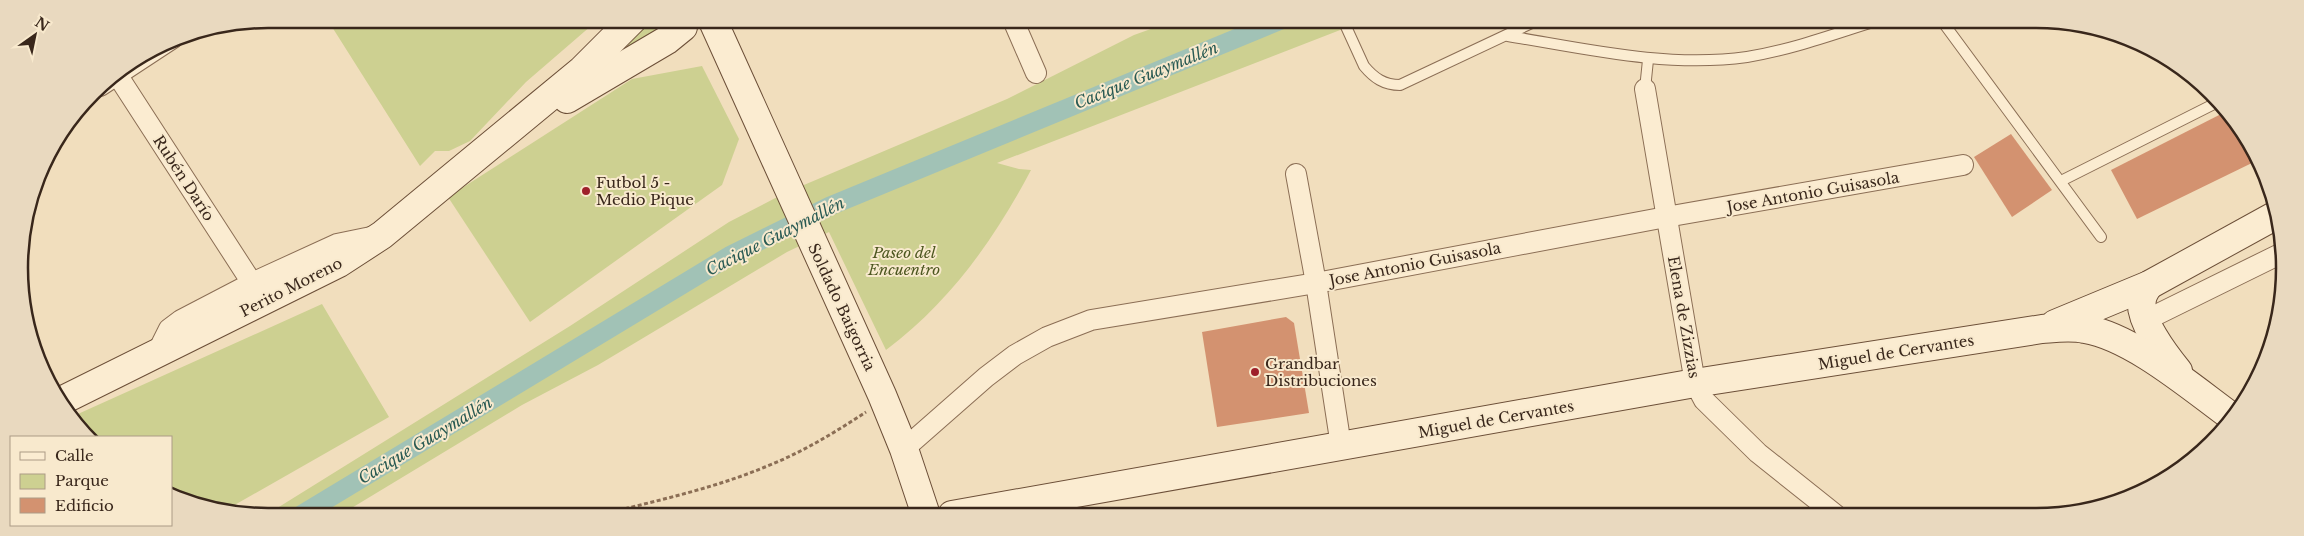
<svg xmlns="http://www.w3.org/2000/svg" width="2304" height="536" font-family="'Libre Baskerville',serif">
	<rect width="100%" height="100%" fill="#f1debd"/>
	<!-- green -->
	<g fill="#cdd091">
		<path d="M327,19H599L526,82L470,141L449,151H435L420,166Z"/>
		<path d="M649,19H653L666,34L619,56Z"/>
		<path d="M1176,20H1366L997,163L1019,169L1031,170C994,240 949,303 886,350L829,232L787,252L598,365L522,405L340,515H266L570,326L729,222L785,193L1007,99L1134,35Z"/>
		<path d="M702,66L739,139L722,185L530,322L448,197L632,79Z"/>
		<path d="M322,304L389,417L224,511L171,493V437H90L69,418Z"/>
	</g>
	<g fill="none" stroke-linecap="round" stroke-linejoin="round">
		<!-- canal -->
		<path stroke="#a1c2b6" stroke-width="19" d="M301,515L731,255L830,206L1281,20"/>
	</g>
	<!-- building -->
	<g fill="#d39270">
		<path d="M2227,111L2234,116L2256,161L2137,219L2111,170Z"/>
		<path d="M2011,134L2052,190L2012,217L1974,157Z"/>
		<path d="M1286,317L1294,323L1309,413L1217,427L1202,332Z"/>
	</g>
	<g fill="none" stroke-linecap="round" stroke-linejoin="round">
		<!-- lane casing -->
		<g stroke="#8b6e55" stroke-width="12">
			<g id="lane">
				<path d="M1343,20L1364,66C1374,78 1384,85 1400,85L1538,20"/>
				<path d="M1942,21L2101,237"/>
				<path d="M1508,36C1587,49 1667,68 1747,57C1791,50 1834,34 1876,21"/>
				<path d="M1645,89L1648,60"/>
				<path d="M2061,181L2218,102"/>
			</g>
		</g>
		<!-- street casing -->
		<g stroke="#8b6e55" stroke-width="22">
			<g id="street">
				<path d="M1013,20L1036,73"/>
				<path d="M116,73L252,283"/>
				<path d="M100,86L173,38"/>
				<path d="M1645,89L1695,383L1704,400L1758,453L1836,515"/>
				<path d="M1296,174L1316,283L1341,446"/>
				<path d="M2146,320L2280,254"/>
				<path d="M157,353L169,329L181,320L252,283L337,244L371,237"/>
				<path d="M904,449L986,377L1015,355L1047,337L1091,320L1316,283L1666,217L1963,165"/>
			</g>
		</g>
		<!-- secondary casing -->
		<g stroke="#6c4f38" stroke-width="30">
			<g id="secondary">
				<path d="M712,19L882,395L904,449L926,515"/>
				<path d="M567,99L667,40L683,27"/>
				<path d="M2149,285C2146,289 2143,294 2142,299C2138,320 2165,355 2178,371"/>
				<path d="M2055,324L2149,285L2278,214"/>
				<path d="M61,401L339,263L382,235L582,70L633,19"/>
				<path d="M952,515L1695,383L2042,329C2056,328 2071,326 2085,329C2133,337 2192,388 2232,417"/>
			</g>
		</g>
		<!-- path -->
		<path stroke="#8b6e55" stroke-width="3" stroke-dasharray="4 2.5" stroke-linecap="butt" d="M600,515C655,501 712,489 765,467C801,453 834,433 866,412"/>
		<!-- lane -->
		<use href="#lane" stroke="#fbecd1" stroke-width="10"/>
		<!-- street -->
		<use href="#street" stroke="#fbecd1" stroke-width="20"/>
		<!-- secondary -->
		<use href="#secondary" stroke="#fbecd1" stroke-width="28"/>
	</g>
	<!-- markers -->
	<g fill="#9e202a" stroke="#f8e9cd" stroke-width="2">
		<circle cx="586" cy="191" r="5"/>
		<circle cx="1255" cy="372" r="5"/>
	</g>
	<g text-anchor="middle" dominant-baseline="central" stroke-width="4" stroke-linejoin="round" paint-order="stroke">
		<!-- street labels -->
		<g font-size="15" fill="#39271b" stroke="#f8e9cd">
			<text transform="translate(184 178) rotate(57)">Rubén Darío</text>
			<text transform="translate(1813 192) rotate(-10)">Jose Antonio Guisasola</text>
			<text transform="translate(1415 264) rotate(-11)">Jose Antonio Guisasola</text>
			<text transform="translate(291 287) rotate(-27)">Perito Moreno</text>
			<text transform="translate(842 307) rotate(65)">Soldado Baigorria</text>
			<text transform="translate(1684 317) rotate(80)">Elena de Zizzias</text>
			<text transform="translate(1896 352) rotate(-9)">Miguel de Cervantes</text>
			<text transform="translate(1496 419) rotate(-10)">Miguel de Cervantes</text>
		</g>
		<!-- poi labels -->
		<g font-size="15" fill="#39271b" stroke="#f8e9cd" text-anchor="start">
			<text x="596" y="182">Futbol 5 -<tspan x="596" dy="17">Medio Pique</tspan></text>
			<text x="1265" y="363">Grandbar<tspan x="1265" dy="17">Distribuciones</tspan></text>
		</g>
		<!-- park labels -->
		<g font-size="15" font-style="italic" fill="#4d5720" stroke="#f8e9cd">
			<text x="904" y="252">Paseo del<tspan x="904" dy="17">Encuentro</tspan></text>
		</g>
		<!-- water labels -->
		<g font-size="16" font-style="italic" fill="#295a53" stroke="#f8e9cd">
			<text transform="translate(1146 75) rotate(-22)">Cacique Guaymallén</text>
			<text transform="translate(775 236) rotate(-27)">Cacique Guaymallén</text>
			<text transform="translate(425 440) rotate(-31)">Cacique Guaymallén</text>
		</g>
	</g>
	<!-- crop -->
	<path d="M0 0H2304V536H0ZM268 28H2036A240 240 0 0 1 2276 268V268A240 240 0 0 1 2036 508H268A240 240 0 0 1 28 268V268A240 240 0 0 1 268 28Z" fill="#e9d9bf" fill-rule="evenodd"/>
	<path fill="none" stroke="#39271b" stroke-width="2.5" d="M268 28H2036A240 240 0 0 1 2276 268V268A240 240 0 0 1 2036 508H268A240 240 0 0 1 28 268V268A240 240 0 0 1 268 28Z"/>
	<!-- legend -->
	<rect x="10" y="436" width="162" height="90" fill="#f8e9cd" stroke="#ac9b86"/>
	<rect x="20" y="452" width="25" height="8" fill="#fbecd1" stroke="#ac9b86"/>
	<text x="55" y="461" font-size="15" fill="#39271b">Calle</text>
	<rect x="20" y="474" width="25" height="15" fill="#cdd091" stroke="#ac9b86"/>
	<text x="55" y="486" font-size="15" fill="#39271b">Parque</text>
	<rect x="20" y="498" width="25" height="15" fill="#d39270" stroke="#ac9b86"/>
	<text x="55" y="511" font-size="15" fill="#39271b">Edificio</text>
	<!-- north arrow -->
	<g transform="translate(35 35) rotate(33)" stroke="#f8e9cd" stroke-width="4" paint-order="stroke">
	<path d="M0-4L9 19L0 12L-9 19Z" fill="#39271b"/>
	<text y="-8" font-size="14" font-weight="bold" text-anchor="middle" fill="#39271b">N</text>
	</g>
</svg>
